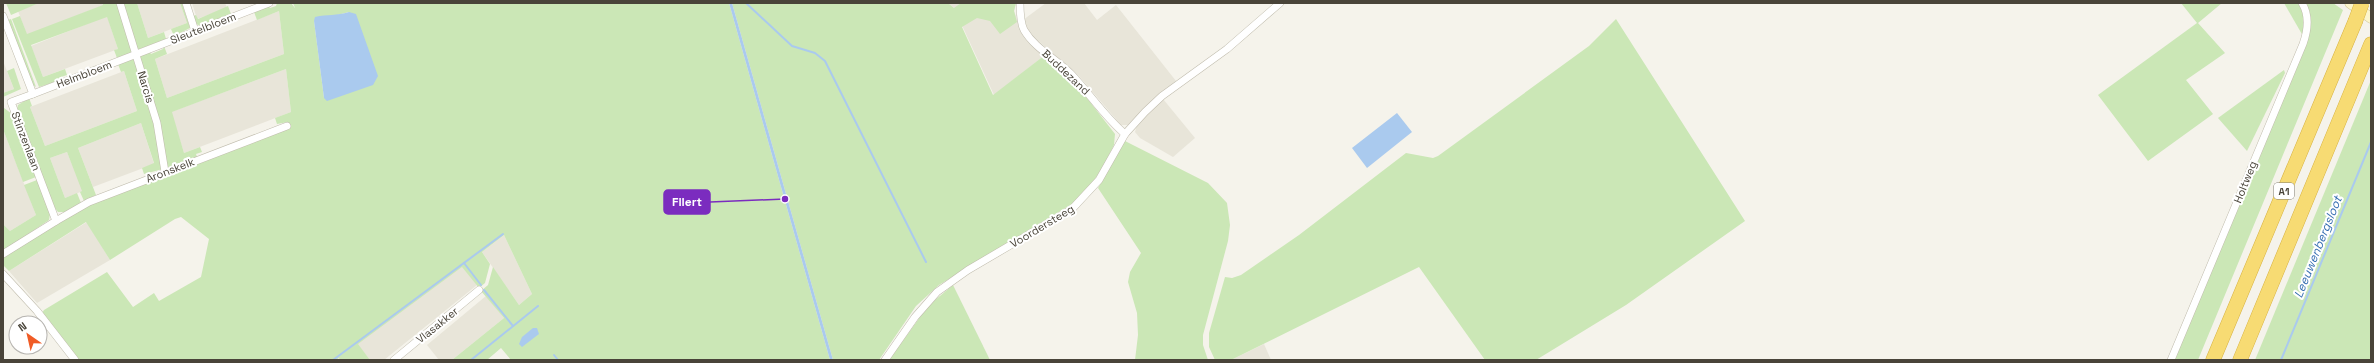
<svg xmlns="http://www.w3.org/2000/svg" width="2374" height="363" font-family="'Space Grotesk',sans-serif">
	<rect width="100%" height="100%" fill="#f5f3eb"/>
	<!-- residential -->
	<g fill="#e8e5d9">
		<path d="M39,3H103L104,5L27,35L18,11Z"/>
		<path d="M137,3H180L187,23L148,38Z"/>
		<path d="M192,3H225L227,8L197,19Z"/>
		<path d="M948,3H1016L1014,11L1022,33L1045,55L994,95L954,8Z"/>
		<path d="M1046,3H1084L1097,20L1116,5L1176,81L1155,98L1128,125H1121L1079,76L1028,32L1023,20Z"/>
		<path d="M279,11L284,54L167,98L155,59Z"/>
		<path d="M107,16L118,49L43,77L31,46Z"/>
		<path d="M3,61L14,89L3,93Z"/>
		<path d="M286,69L291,112L184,153L171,112Z"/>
		<path d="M124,71L137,111L45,146L30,107Z"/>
		<path d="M1163,99L1195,138L1173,157L1140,138L1135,132L1137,125Z"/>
		<path d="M141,123L154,164L93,187L78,148Z"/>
		<path d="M3,129L36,215L10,231L3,224Z"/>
		<path d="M67,152L83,191L65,198L50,158Z"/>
		<path d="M87,222L110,260L37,303L9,271Z"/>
		<path d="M504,235L532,294L519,305L482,252Z"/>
		<path d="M462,266L477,285L384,360H370L357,344Z"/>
		<path d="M486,296L504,318L452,360H439L427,345Z"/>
		<path d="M1264,344L1271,360H1231Z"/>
	</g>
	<!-- green -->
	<g fill="#cbe7b6" fill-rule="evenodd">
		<path d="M6,3H39L11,15Z"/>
		<path d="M103,3H119L133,52L117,58L114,50L118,49L107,17L31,45L43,77L65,69L67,75L61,77V80L39,87L12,19L20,16L27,34L103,5Z"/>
		<path d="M122,3H137L148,38L164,32L166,39L137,50Z"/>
		<path d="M180,3H182L190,28L174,36L171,29L187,23Z"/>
		<path d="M277,3H291L295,8L293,3H729L830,360H511L501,348L487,360H452L504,318L481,291L488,285L493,267L519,305L532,294L504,235L482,252L490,264L485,283L479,288L462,267L358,344L370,360H340L339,358L336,360H79L42,313L44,310L107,272L133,307L154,293L159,301L201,277L209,239L181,217L175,219L110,260L86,222L9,271L3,265V257L83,208L290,127L288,122L277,124L275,118L291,112L286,69L172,112L184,153L200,147L202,152L196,154L197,157L167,168L139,56L150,52L151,54L163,49L164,46L167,54L155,59L167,98L284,54L279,11L257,20L254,12L269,6L270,8L276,6ZM349,12L324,98L314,21Z"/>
		<path d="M732,3H948L954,8L961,3H1016L1014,11L1017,22L1000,34L990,21L977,18L962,27L993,95L1045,55L1069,75L1115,134L1114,145L1103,167L1091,185L1075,202L939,285L916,306L879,360H833Z"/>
		<path d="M2181,3H2222L2198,23L2225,53L2186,80L2213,114L2148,161L2098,95L2197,23Z"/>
		<path d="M2284,3H2299L2305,16L2303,36Z"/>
		<path d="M2304,3H2333L2343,10L2198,360H2173L2307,38Z"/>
		<path d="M228,6L231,14L201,26L196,24L193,16L196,15L198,19Z"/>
		<path d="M11,19L36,87L33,85L8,20Z"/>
		<path d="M1616,19L1745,221L1626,305L1536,360H1485L1419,267L1231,360H1215L1209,347V333L1225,277L1232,278L1241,275L1299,235L1406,153L1433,158L1438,156L1589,46Z"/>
		<path d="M135,57L155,123L163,169L144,174L142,168L154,163L141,123L78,148L96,195L84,201L80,192L82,191L67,152L50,158L65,198L77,193L81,203L65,212H58L54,207L17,109L18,105L29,98L32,106L30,107L45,146L137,111L124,71L121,72L118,64Z"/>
		<path d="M14,68L21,89L3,97V93L14,89L7,71Z"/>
		<path d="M2284,70L2285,73L2247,151L2218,118Z"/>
		<path d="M2371,80V360H2255Z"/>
		<path d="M4,108L12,114L36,177L23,182L3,129Z"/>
		<path d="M1125,141L1208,183L1227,203L1230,225L1228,241L1203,335V345L1208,360H1135L1138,335L1137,313L1128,282L1130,272L1141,253L1098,188Z"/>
		<path d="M37,180L50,214L49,220L3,251V224L10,231L36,215L24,185Z"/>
		<path d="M953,285L990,360H889L928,306Z"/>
	</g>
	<!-- water -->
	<g fill="#aacaee">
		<path d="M729,3H732L833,360H830Z"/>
		<path d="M349,12L356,14L378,76L373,85L327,101L324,98L314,21L315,17C328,14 336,16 349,12Z"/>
		<path d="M1397,113L1412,132L1367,168L1352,148Z"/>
		<path d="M533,328H537L539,334L522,347L519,344L522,337Z"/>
	</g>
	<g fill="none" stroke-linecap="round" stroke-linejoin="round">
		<!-- stream -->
		<g stroke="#aacaee" stroke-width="2">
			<path d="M746,3L792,46L815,53L825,61L926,262"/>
			<path d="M464,263L481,285"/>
			<path d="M484,290L513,326"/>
			<path d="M554,355L558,360"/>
			<path d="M333,360L503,234"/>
			<path d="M471,360L538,306"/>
			<path d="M2281,360L2371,142"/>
		</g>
		<!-- minor casing -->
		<g stroke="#c0bcad" stroke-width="8">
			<g id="minor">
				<path d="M120,3L157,123L165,172"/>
				<path d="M186,3L195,31"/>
				<path d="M1020,3C1020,12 1020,22 1024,30C1035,49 1057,59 1071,74C1090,94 1105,117 1125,134"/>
				<path d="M3,16L33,94L11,102L56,221L3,254"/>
				<path d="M33,94L269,3"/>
				<path d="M56,221L89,202L287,126"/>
				<path d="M3,274L37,311L75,360"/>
				<path d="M394,360L479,290"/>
				<path d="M885,360L915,317L937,292L968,270L1072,209L1099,180L1125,134L1145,112L1162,96L1227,49L1280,3"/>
				<path d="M2171,360L2303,44C2308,30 2310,16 2302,3"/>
			</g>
		</g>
		<!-- secondary casing -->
		<g stroke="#d2ca9c" stroke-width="11">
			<path id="secondary" d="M2350,3L2371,18"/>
		</g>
		<!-- motorway casing -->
		<g stroke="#d7b242" stroke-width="15">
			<g id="motorway">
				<path d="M2213,360L2355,22"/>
				<path d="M2240,360L2371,44"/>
			</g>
		</g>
		<!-- minor -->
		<use href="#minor" stroke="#fff" stroke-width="7"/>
		<!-- secondary -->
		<use href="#secondary" stroke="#fcf6cd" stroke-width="10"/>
		<!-- motorway -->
		<use href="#motorway" stroke="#f7db73" stroke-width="14"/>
		<!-- motorway-bridge casing -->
		<g stroke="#d7b242" stroke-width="15" stroke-linecap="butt">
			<path id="motorway-bridge" d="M2355,22L2362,3"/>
		</g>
		<!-- motorway-bridge -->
		<use href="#motorway-bridge" stroke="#f7db73" stroke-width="14"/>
	</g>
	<g text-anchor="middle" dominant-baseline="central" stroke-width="4" stroke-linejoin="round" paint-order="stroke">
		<!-- shield labels -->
		<rect fill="#fff" stroke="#807c74" stroke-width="1" x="2274" y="183" width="20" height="16" rx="3"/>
		<g font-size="10" font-weight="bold" fill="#494439">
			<text x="2284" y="191">A1</text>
		</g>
		<!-- street labels -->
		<g font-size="11" fill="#494439" stroke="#fff">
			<text transform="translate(203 28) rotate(-21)">Sleutelbloem</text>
			<text transform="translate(1066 72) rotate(43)">Buddezand</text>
			<text transform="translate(84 74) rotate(-21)">Helmbloem</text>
			<text transform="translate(146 87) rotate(73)">Narcis</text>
			<text transform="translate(26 141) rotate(69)">Stinzenlaan</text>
			<text transform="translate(170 170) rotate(-21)">Aronskelk</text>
			<text transform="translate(2245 182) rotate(-68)">Holtweg</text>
			<text transform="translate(1042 226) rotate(-31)">Voordersteeg</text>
			<text transform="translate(437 325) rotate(-39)">Vlasakker</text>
		</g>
		<!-- water labels -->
		<g font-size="12" font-style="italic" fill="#356eb1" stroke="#fff">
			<text transform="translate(2318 247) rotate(-68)">Leeuwenbergsloot</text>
		</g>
	</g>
	<!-- callouts -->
	<path fill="none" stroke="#7b2cbf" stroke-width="1.5" d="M785 199L710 202"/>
	<circle fill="#7b2cbf" stroke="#fff" stroke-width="1.5" cx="785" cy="199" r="4"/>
	<rect fill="#7b2cbf" stroke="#7b2cbf" stroke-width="1.5" x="664" y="190" width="46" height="24" rx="4"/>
	<g font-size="12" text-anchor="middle" font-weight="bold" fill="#fff">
		<text x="687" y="206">Fliert</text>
	</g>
	<!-- border -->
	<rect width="2374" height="363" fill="none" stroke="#494439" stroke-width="8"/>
	<!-- north arrow -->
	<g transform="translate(28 335) rotate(326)"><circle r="19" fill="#ffffff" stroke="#b6b4b0"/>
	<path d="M0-3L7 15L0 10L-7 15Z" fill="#f05c26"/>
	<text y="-6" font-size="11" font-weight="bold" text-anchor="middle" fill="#494439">N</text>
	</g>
</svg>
